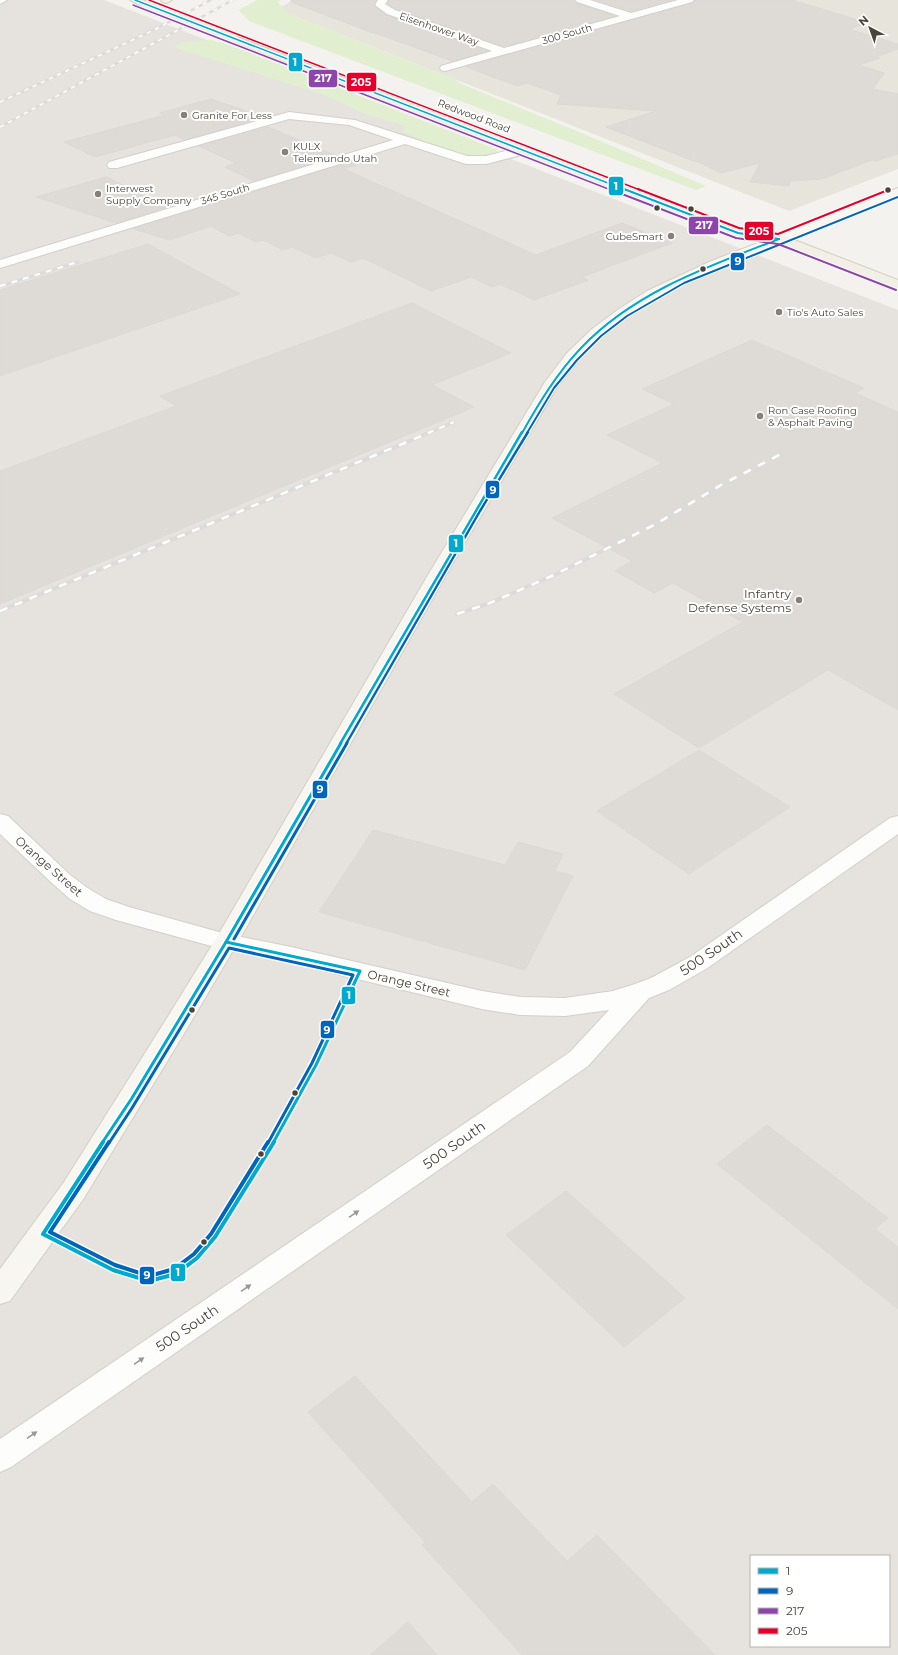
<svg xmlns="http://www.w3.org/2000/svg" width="898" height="1655" font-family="Montserrat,sans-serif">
	<rect width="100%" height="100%" fill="#f4f2ee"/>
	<!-- residential -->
	<path fill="#e7e4dc" d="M293,0H898V169L789,211L277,9Z"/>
	<!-- industrial -->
	<path fill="#e6e2de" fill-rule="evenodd" d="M0,0H104L898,310V1655H0ZM751,1556H889V1646H751Z"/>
	<!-- green -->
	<g fill="#e1eecf">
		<path d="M257,0H281L278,2L286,12L305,20L441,74L453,77L459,83L572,129L706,186L696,190L249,21L239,10Z"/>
		<path d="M211,40L229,45L498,150L497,152C466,163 430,142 402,132L405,126L363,113L321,94L173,47L182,42Z"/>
	</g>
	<!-- parking -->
	<path fill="#e6e3df" d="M418,1024L450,1031L480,1040L490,1045L500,1058V1071L497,1078L488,1087L329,1193L321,1196L307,1193L291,1178L300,1170L306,1162V1152L358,1047L361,1046L370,1054H376L416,1029Z"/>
	<!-- building -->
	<g fill="#dedbd6" stroke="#dcd9d4">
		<path d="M291,0H376L374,6L386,15L487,51L452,61L375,33H373L291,2Z"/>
		<path d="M389,0H574L577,3L615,16L504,46L396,9L387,4Z"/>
		<path d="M595,0H672L631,11Z"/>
		<path d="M696,0H792L868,23L849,29L898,44V49L876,57L880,58L859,65L884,73L873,89L898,94V154L876,161L872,160L822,179L790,181L789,186L750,182L760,163L721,173L696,161H694L606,127L656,111L557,104L561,95L527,83L517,86L466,67L692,3Z"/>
		<path d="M211,99L252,113L243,116L253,120L184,140L175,135L95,157L64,142L165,115L160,113Z"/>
		<path d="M268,127L325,151L336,156L254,181L225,167L236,163L199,146Z"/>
		<path d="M350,162L356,165L344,169L536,255L622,223L672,243L582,277L588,280L534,300L500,284L492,287L471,277L431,291L363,258L351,262L331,253L315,258L292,247L283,250L263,240L256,242L238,233L229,236L211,226L169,240L134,229Z"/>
		<path d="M107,177L167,207L116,223L36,197Z"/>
		<path d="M148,244L240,294L0,376V290Z"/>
		<path d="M412,303L511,353L432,385L474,407L0,604V471L176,406L160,396Z"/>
		<path d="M752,340L864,388L855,393L898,412V710L828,670L699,748L614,694L743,622L673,583L654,593L615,571L632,561L552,518L662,463L607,435L674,404L642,389Z"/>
		<path d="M699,750L790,807L689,874L597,811Z"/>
		<path d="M373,830L505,865L518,842L563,854L555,871L573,876L525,970L319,912Z"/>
		<path d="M767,1125L888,1218L875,1229L898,1247V1309L717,1164Z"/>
		<path d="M566,1191L685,1298L624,1347L506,1235Z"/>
		<path d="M355,1376L472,1502L493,1484L567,1561L597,1535L715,1655H522L422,1545L425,1542L308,1412Z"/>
		<path d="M408,1622L437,1655H370Z"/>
	</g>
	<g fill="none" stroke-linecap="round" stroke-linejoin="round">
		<!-- street casing -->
		<g stroke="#d2d0cb" stroke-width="2">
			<g id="street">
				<path d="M0,0H7L0,4Z"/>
				<path d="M378,0H388L385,4L395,10L504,48L620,16L577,2L575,0H590L631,13L678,0H694L692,2L445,71L441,70L440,68L441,66L492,51L387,14L375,5Z"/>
				<path d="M289,112L355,120L467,156H486L525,146L529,147L531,150L529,153L486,164H466L405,144L0,268V260L393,140L349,125L289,119L117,168H109L107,165L109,162Z"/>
				<path d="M0,814L8,816L69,874L86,887L106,899L129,907L226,934L291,947L482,991L520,997L565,998L613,991L632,985L651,978L690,957L890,818L898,816V834L706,969L669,990L649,998L588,1066L11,1467L0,1472V1439L570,1052L609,1010L565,1016L520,1015L482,1009L291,963L226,950L116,920L90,911L70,899L53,884L0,834Z"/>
			</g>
		</g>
		<!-- secondary casing -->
		<g stroke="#d3cfc5" stroke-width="2">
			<path id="secondary" d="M898,188V196C863,210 829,225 794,238C727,263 658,289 603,335C586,350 571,369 557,387L446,575L238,942L185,1032L84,1198L10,1301L0,1304V1269L64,1182L167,1018L217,937L428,575L545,382L567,353L592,329L619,309L647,291L709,262Z"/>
		</g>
		<!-- primary casing -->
		<g stroke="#d6cebb" stroke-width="2">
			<g id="primary">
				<path d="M130,0H143L154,6L153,8H145Z"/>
				<path d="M161,0H172L167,3L163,2Z"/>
				<path d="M232,35L741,229L784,236L898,280V289L776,243L733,236L228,40L227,38Z"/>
			</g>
		</g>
		<!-- street -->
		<use href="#street" fill="#fdfdfc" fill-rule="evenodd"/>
		<!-- secondary -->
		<use href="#secondary" fill="#f7f6f1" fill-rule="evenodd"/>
		<!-- primary -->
		<use href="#primary" fill="#f2efe6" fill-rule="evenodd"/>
		<!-- rail-far2 casing -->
		<g stroke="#dbdbda" stroke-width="2.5">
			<g id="rail-far2">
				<path d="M0,102L156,29L211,0"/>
				<path d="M0,127L233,0"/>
			</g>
		</g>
		<!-- rail-far1 casing -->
		<g stroke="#dbdbda" stroke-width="3">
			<g id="rail-far1">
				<path d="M0,286L78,262"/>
				<path d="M428,433L454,422"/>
			</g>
		</g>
		<!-- rail casing -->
		<g stroke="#dbdbda" stroke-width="4">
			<g id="rail">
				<path d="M0,611L431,432"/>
				<path d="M457,614L490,603L554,575L656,524L721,485L785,452"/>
			</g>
		</g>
		<!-- rail-far2 -->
		<use href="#rail-far2" stroke="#fff" stroke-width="1.5" stroke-dasharray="4.5" stroke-linecap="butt"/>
		<!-- rail-far1 -->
		<use href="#rail-far1" stroke="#fff" stroke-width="2" stroke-dasharray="6" stroke-linecap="butt"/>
		<!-- rail -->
		<use href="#rail" stroke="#fff" stroke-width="2.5" stroke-dasharray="8" stroke-linecap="butt"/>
		<!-- primary-bridge casing -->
		<g stroke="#d6cebb" stroke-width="12" stroke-linecap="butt">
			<path id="primary-bridge" d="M149,6L232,38"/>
		</g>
		<!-- primary-bridge -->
		<use href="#primary-bridge" stroke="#f2efe6" stroke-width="11"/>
		<!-- bus-1-far4 casing -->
		<g stroke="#fff" stroke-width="3">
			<path id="bus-1-far4" d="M135,0L626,190"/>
		</g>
		<!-- bus-1-far3 casing -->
		<g stroke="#fff" stroke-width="4">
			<g id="bus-1-far3">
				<path d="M624,189L738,233L779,239"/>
				<path d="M522,433C539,403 557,373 581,348C634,292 709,266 779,239"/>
			</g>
		</g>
		<!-- bus-1-far2 casing -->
		<g stroke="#fff" stroke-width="5">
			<path id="bus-1-far2" d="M340,744L522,432"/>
		</g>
		<!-- bus-1-far1 casing -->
		<g stroke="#fff" stroke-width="6">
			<g id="bus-1-far1">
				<path d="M226,942L341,743"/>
				<path d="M102,1143L132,1098L226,942L360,971L316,1065L273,1143"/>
			</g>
		</g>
		<!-- bus-1 casing -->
		<g stroke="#fff" stroke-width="7">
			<path id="bus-1" d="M103,1142L43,1234L113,1270L149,1281L176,1274L197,1258L215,1237L274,1142"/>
		</g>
		<!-- bus-2-far3 casing -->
		<g stroke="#fff" stroke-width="4">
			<path id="bus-2-far3" d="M527,433L554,388L577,360L601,336L627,316L684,283L898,197"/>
		</g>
		<!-- bus-2-far2 casing -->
		<g stroke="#fff" stroke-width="5">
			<path id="bus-2-far2" d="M346,744L480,511L528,432"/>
		</g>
		<!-- bus-2-far1 casing -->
		<g stroke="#fff" stroke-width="6">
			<g id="bus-2-far1">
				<path d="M234,939L347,743"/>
				<path d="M109,1143L132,1108L229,948L353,975L312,1063L268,1143"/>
			</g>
		</g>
		<!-- bus-2 casing -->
		<g stroke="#fff" stroke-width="7">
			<path id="bus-2" d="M109,1142L50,1232L115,1265L149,1276L174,1269L194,1254L211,1234L268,1142"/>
		</g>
		<!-- bus-3-far1 casing -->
		<g stroke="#fff" stroke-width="3">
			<path id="bus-3-far1" d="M133,5L611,190"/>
		</g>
		<!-- bus-3 casing -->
		<g stroke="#fff" stroke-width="4">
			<path id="bus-3" d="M609,189L736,238L778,244L896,290"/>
		</g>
		<!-- bus-4-far1 casing -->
		<g stroke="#fff" stroke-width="3">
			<path id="bus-4-far1" d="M149,0L640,190"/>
		</g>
		<!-- bus-4 casing -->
		<g stroke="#fff" stroke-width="4">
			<path id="bus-4" d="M638,189L739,228L778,234L888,190"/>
		</g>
		<!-- bus-1-far4 -->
		<use href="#bus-1-far4" stroke="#00a9ce" stroke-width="1.5"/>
		<!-- bus-1-far3 -->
		<use href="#bus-1-far3" stroke="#00a9ce" stroke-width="2"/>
		<!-- bus-1-far2 -->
		<use href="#bus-1-far2" stroke="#00a9ce" stroke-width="2.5"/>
		<!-- bus-1-far1 -->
		<use href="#bus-1-far1" stroke="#00a9ce" stroke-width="3"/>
		<!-- bus-1 -->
		<use href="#bus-1" stroke="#00a9ce" stroke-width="4"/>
		<!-- bus-2-far3 -->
		<use href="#bus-2-far3" stroke="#0065bd" stroke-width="2"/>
		<!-- bus-2-far2 -->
		<use href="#bus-2-far2" stroke="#0065bd" stroke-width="2.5"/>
		<!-- bus-2-far1 -->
		<use href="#bus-2-far1" stroke="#0065bd" stroke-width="3"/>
		<!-- bus-2 -->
		<use href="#bus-2" stroke="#0065bd" stroke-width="4"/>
		<!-- bus-3-far1 -->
		<use href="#bus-3-far1" stroke="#8e44ad" stroke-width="1.5"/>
		<!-- bus-3 -->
		<use href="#bus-3" stroke="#8e44ad" stroke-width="2"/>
		<!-- bus-4-far1 -->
		<use href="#bus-4-far1" stroke="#e4002b" stroke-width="1.5"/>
		<!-- bus-4 -->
		<use href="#bus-4" stroke="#e4002b" stroke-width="2"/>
	</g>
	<!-- one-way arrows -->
	<defs><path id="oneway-solid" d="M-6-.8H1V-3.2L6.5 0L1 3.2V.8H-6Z"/></defs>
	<g fill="#9b9791">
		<use href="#oneway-solid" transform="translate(354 1214) rotate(-34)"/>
		<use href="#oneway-solid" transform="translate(246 1288) rotate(-34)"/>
		<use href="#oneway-solid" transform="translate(139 1361) rotate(-34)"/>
		<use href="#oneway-solid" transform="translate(32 1435) rotate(-34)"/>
	</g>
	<!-- markers -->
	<g fill="#868178" stroke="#fff" stroke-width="1.5">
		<circle cx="184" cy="115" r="4"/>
		<circle cx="285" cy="152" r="4"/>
		<circle cx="98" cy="194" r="4"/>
		<circle cx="671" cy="236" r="4"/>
		<circle cx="779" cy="312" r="4"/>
		<circle cx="760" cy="416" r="4"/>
		<circle cx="799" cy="600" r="4"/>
	</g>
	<g fill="#4b4439" stroke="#fff" stroke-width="1.5">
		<circle cx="888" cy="190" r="3.5"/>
		<circle cx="657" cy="208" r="3.5"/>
		<circle cx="691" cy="209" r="3.5"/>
		<circle cx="703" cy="269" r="3.5"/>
		<circle cx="192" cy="1010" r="3.5"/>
		<circle cx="295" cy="1093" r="3.5"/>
		<circle cx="261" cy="1154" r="3.5"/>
		<circle cx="204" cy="1242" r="3.5"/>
	</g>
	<g text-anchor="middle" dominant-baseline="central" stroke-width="4" stroke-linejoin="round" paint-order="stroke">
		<!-- far-street labels -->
		<g font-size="10" fill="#4b4439" stroke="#fff">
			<text transform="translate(439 29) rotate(19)">Eisenhower Way</text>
			<text transform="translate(567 34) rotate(-16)">300 South</text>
			<text transform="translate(474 116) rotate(21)">Redwood Road</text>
			<text transform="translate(225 194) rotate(-17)">345 South</text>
		</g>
		<!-- far-poi labels -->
		<g font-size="10" fill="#4b4439" stroke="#fff" text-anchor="start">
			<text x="192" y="115">Granite For Less</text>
			<text x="293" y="146">KULX<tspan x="293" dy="12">Telemundo Utah</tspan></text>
			<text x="106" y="188">Interwest<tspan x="106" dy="12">Supply Company</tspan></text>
			<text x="663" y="236" text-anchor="end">CubeSmart</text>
			<text x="787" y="312">Tio's Auto Sales</text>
			<text x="768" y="410">Ron Case Roofing<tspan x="768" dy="12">&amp; Asphalt Paving</tspan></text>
		</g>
		<!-- poi labels -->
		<g font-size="12" fill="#4b4439" stroke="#fff" text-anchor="end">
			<text x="791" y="593">Infantry<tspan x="791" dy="14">Defense Systems</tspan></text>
		</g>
		<!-- street labels -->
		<g font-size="12" fill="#4b4439" stroke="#fff">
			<text transform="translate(49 866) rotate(41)">Orange Street</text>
			<text transform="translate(409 983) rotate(13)">Orange Street</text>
		</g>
		<!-- near-street labels -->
		<g font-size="14" fill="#4b4439" stroke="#fff">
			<text transform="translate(711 952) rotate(-34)">500 South</text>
			<text transform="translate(454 1145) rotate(-35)">500 South</text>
			<text transform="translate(187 1328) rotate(-34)">500 South</text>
		</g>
	</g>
	<g stroke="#fff" stroke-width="1.5">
		<rect x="288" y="52" width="15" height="20" rx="4" fill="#00a9ce"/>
		<rect x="308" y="69" width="30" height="19" rx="4" fill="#8e44ad"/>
		<rect x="346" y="72" width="31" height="20" rx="4" fill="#e4002b"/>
		<rect x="608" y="176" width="16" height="20" rx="4" fill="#00a9ce"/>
		<rect x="688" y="216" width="31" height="19" rx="4" fill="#8e44ad"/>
		<rect x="744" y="221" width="30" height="20" rx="4" fill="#e4002b"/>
		<rect x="730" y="252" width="15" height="19" rx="4" fill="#0065bd"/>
		<rect x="485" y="480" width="15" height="19" rx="4" fill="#0065bd"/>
		<rect x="448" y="534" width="16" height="19" rx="4" fill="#00a9ce"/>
		<rect x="312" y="780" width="16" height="19" rx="4" fill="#0065bd"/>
		<rect x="341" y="986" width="15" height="19" rx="4" fill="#00a9ce"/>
		<rect x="320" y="1020" width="15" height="19" rx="4" fill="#0065bd"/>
		<rect x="170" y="1263" width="16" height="19" rx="4" fill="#00a9ce"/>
		<rect x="139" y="1266" width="16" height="19" rx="4" fill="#0065bd"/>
	</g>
	<g font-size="11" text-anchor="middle" font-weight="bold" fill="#fff">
		<text x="295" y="66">1</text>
		<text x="323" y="82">217</text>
		<text x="361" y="86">205</text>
		<text x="616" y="190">1</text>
		<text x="704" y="229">217</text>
		<text x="759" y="235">205</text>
		<text x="738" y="265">9</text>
		<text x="493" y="494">9</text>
		<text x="456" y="547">1</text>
		<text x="320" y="793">9</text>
		<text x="349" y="999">1</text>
		<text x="327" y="1034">9</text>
		<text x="178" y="1276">1</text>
		<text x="147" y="1279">9</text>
	</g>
	<!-- legend -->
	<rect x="750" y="1555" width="140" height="92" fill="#ffffff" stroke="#b7b4b0"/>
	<rect x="758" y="1568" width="20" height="6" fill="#00a9ce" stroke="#b7b4b0"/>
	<text x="786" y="1575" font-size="12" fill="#4b4439">1</text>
	<rect x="758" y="1588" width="20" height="6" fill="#0065bd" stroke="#b7b4b0"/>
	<text x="786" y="1595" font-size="12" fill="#4b4439">9</text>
	<rect x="758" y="1608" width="20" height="6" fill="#8e44ad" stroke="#b7b4b0"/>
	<text x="786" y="1615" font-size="12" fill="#4b4439">217</text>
	<rect x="758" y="1628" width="20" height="6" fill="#e4002b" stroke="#b7b4b0"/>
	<text x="786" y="1635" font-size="12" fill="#4b4439">205</text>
	<!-- north arrow -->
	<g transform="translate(870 28) rotate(319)" stroke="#ffffff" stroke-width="3" paint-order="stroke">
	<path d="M0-3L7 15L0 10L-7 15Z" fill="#4b4439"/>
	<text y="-6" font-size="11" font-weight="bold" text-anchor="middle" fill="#4b4439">N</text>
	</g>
</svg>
